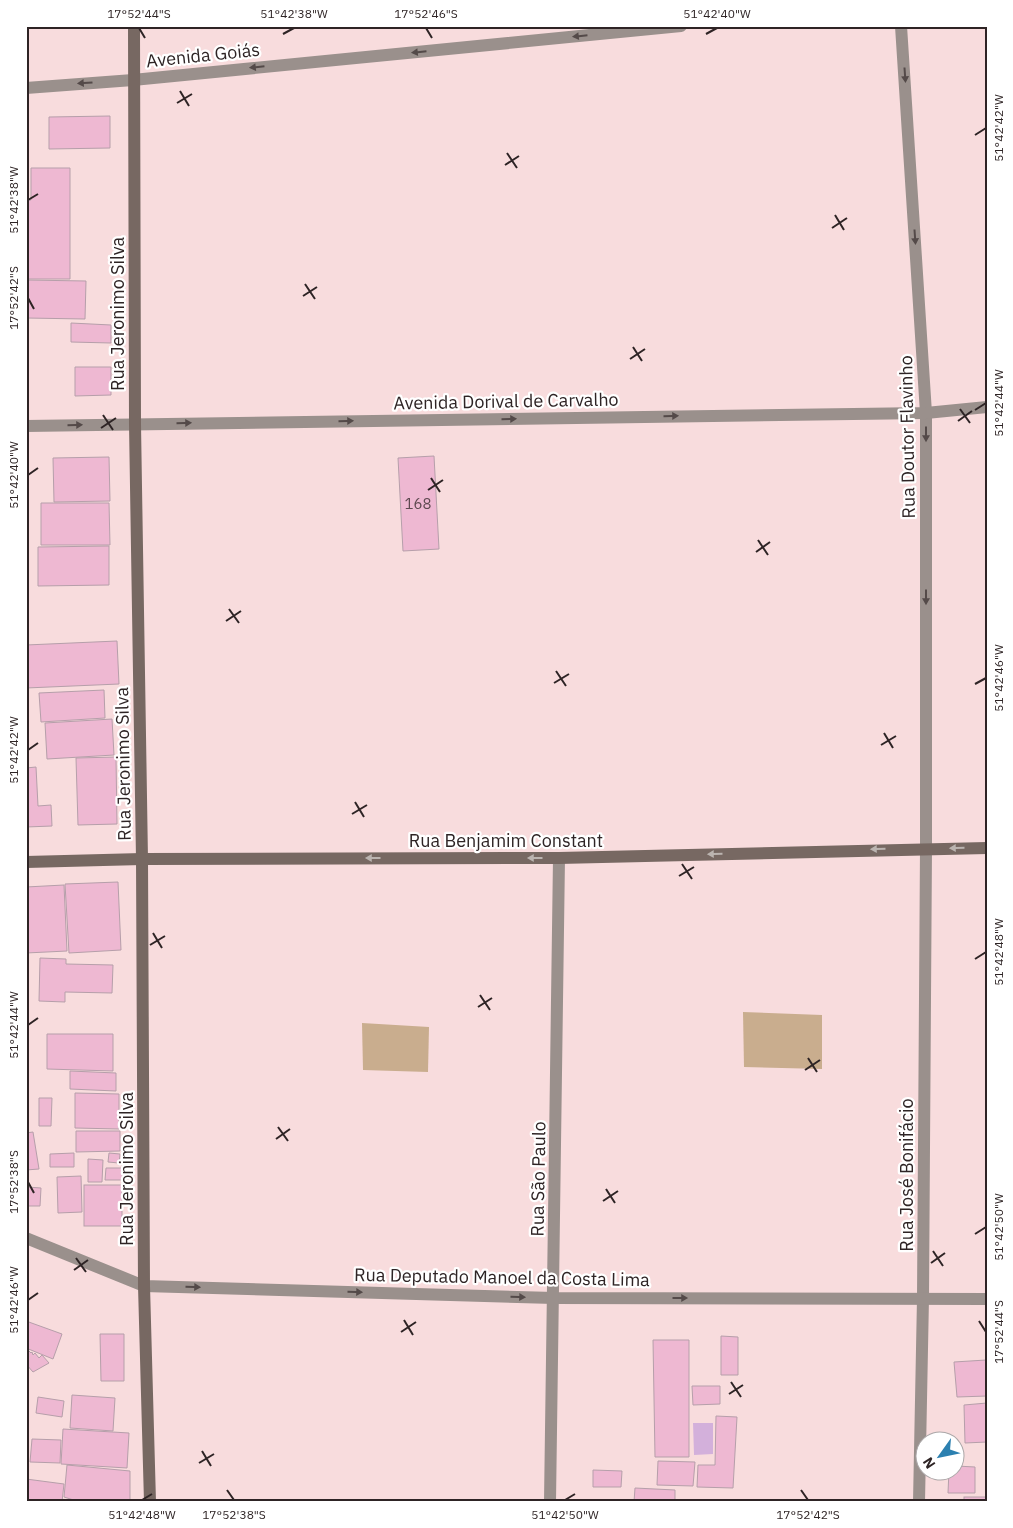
<svg xmlns="http://www.w3.org/2000/svg" width="1013" height="1528" font-family="'IBM Plex Sans',sans-serif">
	<rect width="100%" height="100%" fill="#f8dcdd"/>
	<!-- green -->
	<g fill="#c9ad8e">
		<path d="M743,1012L822,1015V1069L744,1067Z"/>
		<path d="M362,1023L429,1027L428,1072L363,1070Z"/>
	</g>
	<!-- water -->
	<path fill="#d3b0db" d="M693,1423H713V1454L694,1455Z"/>
	<!-- building -->
	<g fill="#eeb8d2" stroke="#b69faa">
		<path d="M110,116V148L49,149V117Z"/>
		<path d="M31,168H70V279H26V200H31Z"/>
		<path d="M26,280L86,281L85,319L26,318Z"/>
		<path d="M71,323L111,325V343L71,342Z"/>
		<path d="M75,367H111V395L75,396Z"/>
		<path d="M434,456L439,549L403,551L398,458Z"/>
		<path d="M109,457L110,501L54,502L53,458Z"/>
		<path d="M41,503H109L110,545H41Z"/>
		<path d="M109,546V585L38,586V547Z"/>
		<path d="M117,641L119,684L26,688V645Z"/>
		<path d="M104,690L105,718L41,722L39,693Z"/>
		<path d="M112,719L114,755L47,759L45,723Z"/>
		<path d="M116,757L117,824L78,825L76,758Z"/>
		<path d="M36,767L38,806L51,805L52,826L26,827V768Z"/>
		<path d="M118,882L121,950L69,953L65,884Z"/>
		<path d="M64,885L67,951L26,953V887Z"/>
		<path d="M40,958L66,959V964L113,965L112,993L65,992V1002L39,1001Z"/>
		<path d="M47,1034H113V1071L47,1069Z"/>
		<path d="M70,1071L116,1073V1091L70,1089Z"/>
		<path d="M75,1093L119,1094V1129L75,1128Z"/>
		<path d="M39,1098H52L51,1126H39Z"/>
		<path d="M76,1131H120V1151L76,1152Z"/>
		<path d="M33,1132L39,1169L26,1170V1133Z"/>
		<path d="M74,1153V1167H50V1154Z"/>
		<path d="M109,1153L120,1154L119,1163L108,1162Z"/>
		<path d="M88,1159L103,1160L102,1182H88Z"/>
		<path d="M106,1168H123V1180H105Z"/>
		<path d="M81,1176L82,1212L58,1213L57,1177Z"/>
		<rect x="84" y="1185" width="38" height="41"/>
		<path d="M27,1187L41,1188L40,1206H26Z"/>
		<path d="M26,1321L62,1334L53,1359L26,1348Z"/>
		<path d="M100,1334H124V1381H101Z"/>
		<path d="M721,1336L738,1337V1375H721Z"/>
		<path d="M653,1340H689V1457H655Z"/>
		<path d="M29,1351L31,1353L32,1352L33,1355L35,1353L39,1358L42,1355L49,1363L33,1372L26,1364V1352Z"/>
		<path d="M986,1360L987,1396L957,1397L954,1362Z"/>
		<path d="M692,1386H720V1404L693,1405Z"/>
		<path d="M72,1395L115,1398L113,1431L70,1428Z"/>
		<path d="M38,1397L64,1401L62,1417L36,1413Z"/>
		<path d="M987,1403V1442L965,1443L964,1405Z"/>
		<path d="M716,1416L737,1417L733,1488L697,1487L698,1465H715Z"/>
		<path d="M63,1429L129,1433L127,1468L61,1464Z"/>
		<path d="M32,1439L61,1440L60,1463L30,1462Z"/>
		<path d="M658,1461L695,1462L693,1486L657,1485Z"/>
		<path d="M67,1465L130,1471V1502H80L64,1497Z"/>
		<path d="M956,1466L975,1467V1493H948L949,1470H956Z"/>
		<path d="M593,1470L622,1471L621,1487H593Z"/>
		<path d="M26,1479L64,1484L62,1502L26,1501Z"/>
		<path d="M635,1488L675,1490V1502H634Z"/>
		<rect x="964" y="1497" width="23" height="5"/>
	</g>
	<g fill="none" stroke-linecap="round" stroke-linejoin="round">
		<!-- street -->
		<g stroke="#9a908c" stroke-width="12">
			<path d="M901,26L926,413V848L923,1298L919,1502"/>
			<path d="M26,88L133,80L681,26"/>
			<path d="M26,426L926,413L987,407"/>
			<path d="M26,1238L144,1286L554,1298L987,1299"/>
			<path d="M550,1502L559,858"/>
		</g>
		<!-- secondary -->
		<g stroke="#776862" stroke-width="12">
			<path d="M134,26L135,424L142,859L144,1286L150,1502"/>
			<path d="M26,862L142,859L559,858L987,848"/>
		</g>
	</g>
	<!-- one-way arrows -->
	<defs><path id="oneway-solid" d="M-6-.8H1V-3.2L6.5 0L1 3.2V.8H-6Z" transform="scale(1.25)"/></defs>
	<g fill="#544a49">
		<use href="#oneway-solid" transform="translate(580 36) rotate(174)"/>
		<use href="#oneway-solid" transform="translate(419 52) rotate(174)"/>
		<use href="#oneway-solid" transform="translate(257 67) rotate(174)"/>
		<use href="#oneway-solid" transform="translate(905 75) rotate(86)"/>
		<use href="#oneway-solid" transform="translate(85 83) rotate(176)"/>
		<use href="#oneway-solid" transform="translate(915 237) rotate(86)"/>
		<use href="#oneway-solid" transform="translate(671 416) rotate(-1)"/>
		<use href="#oneway-solid" transform="translate(509 419) rotate(-1)"/>
		<use href="#oneway-solid" transform="translate(346 421) rotate(-1)"/>
		<use href="#oneway-solid" transform="translate(184 423) rotate(-1)"/>
		<use href="#oneway-solid" transform="translate(75 425) rotate(-1)"/>
		<use href="#oneway-solid" transform="translate(926 434) rotate(90)"/>
		<use href="#oneway-solid" transform="translate(926 597) rotate(90)"/>
		<use href="#oneway-solid" transform="translate(193 1287) rotate(2)"/>
		<use href="#oneway-solid" transform="translate(355 1292) rotate(2)"/>
		<use href="#oneway-solid" transform="translate(518 1297) rotate(2)"/>
		<use href="#oneway-solid" transform="translate(680 1298)"/>
	</g>
	<g fill="#bbb4b0">
		<use href="#oneway-solid" transform="translate(957 848) rotate(179)"/>
		<use href="#oneway-solid" transform="translate(878 849) rotate(179)"/>
		<use href="#oneway-solid" transform="translate(715 854) rotate(179)"/>
		<use href="#oneway-solid" transform="translate(373 858) rotate(180)"/>
		<use href="#oneway-solid" transform="translate(535 858) rotate(180)"/>
	</g>
	<!-- ticks -->
	<path fill="none" stroke="#2e2425" stroke-width="2" d="M139,28L145,38M426,28L432,38M283,34L294,28M706,34L717,28M180,91L189,106M177,103L192,94M975,135L986,128M507,153L517,168M505,165L519,156M28,200L38,194M835,215L844,230M832,228L847,218M305,284L315,299M303,296L317,287M28,298L34,309M633,347L642,361M630,359L645,349M960,409L970,423M975,410L986,403M103,415L113,430M958,421L972,411M101,428L116,418M28,475L38,468M431,478L440,492M428,490L443,480M758,540L768,555M756,552L770,542M229,609L239,623M226,621L241,611M556,671L566,686M554,683L569,674M975,684L986,678M884,733L893,748M881,745L896,736M28,750L38,743M355,802L364,817M352,814L367,805M682,864L692,879M679,876L694,867M153,933L162,948M150,945L165,936M975,959L986,952M480,995L490,1010M478,1007L492,998M28,1025L38,1018M808,1058L817,1072M805,1070L820,1060M278,1127L288,1141M276,1139L290,1129M28,1182L34,1193M606,1189L615,1203M603,1201L618,1191M975,1234L986,1227M933,1251L943,1266M76,1258L86,1272M931,1263L945,1253M74,1270L88,1260M28,1300L38,1293M404,1320L413,1335M979,1321L986,1332M401,1332L416,1322M731,1382L741,1397M729,1394L743,1385M202,1451L211,1466M199,1463L214,1454M227,1490L234,1500M801,1490L808,1500M142,1500L152,1494M565,1500L575,1494"/>
	<g text-anchor="middle" dominant-baseline="central" stroke-width="4.5" stroke-linejoin="round" paint-order="stroke">
		<!-- number labels -->
		<g font-size="15" fill="#5e4950">
			<text x="418" y="503">168</text>
		</g>
		<!-- street labels -->
		<g font-size="18" fill="#2e2425" stroke="#fff">
			<text transform="translate(203 55) rotate(-6)">Avenida Goiás</text>
			<text transform="translate(117 314) rotate(-90)">Rua Jeronimo Silva</text>
			<text transform="translate(506 401) rotate(-1)">Avenida Dorival de Carvalho</text>
			<text transform="translate(907 437) rotate(-91)">Rua Doutor Flavinho</text>
			<text transform="translate(123 764) rotate(-91)">Rua Jeronimo Silva</text>
			<text x="506" y="840">Rua Benjamim Constant</text>
			<text transform="translate(126 1169) rotate(-90)">Rua Jeronimo Silva</text>
			<text transform="translate(906 1175) rotate(-90)">Rua José Bonifácio</text>
			<text transform="translate(538 1179) rotate(-89)">Rua São Paulo</text>
			<text transform="translate(502 1277) rotate(1)">Rua Deputado Manoel da Costa Lima</text>
		</g>
	</g>
	<!-- border -->
	<rect width="1013" height="1528" fill="none" stroke="#ffffff" stroke-width="55"/>
	<!-- north arrow -->
	<g transform="translate(940 1456) rotate(237)"><circle r="24" fill="#ffffff" stroke="#aba7a8"/>
	<path d="M0-4L9 19L0 12L-9 19Z" fill="#2c80b0"/>
	<text y="-8" font-size="14" font-weight="bold" text-anchor="middle" fill="#2e2425">N</text>
	</g>
	<rect x="28" y="28" width="958" height="1472" fill="none" stroke="#2e2425" stroke-width="2"/>
	<g font-size="12" text-anchor="middle" fill="#2e2425">
		<text x="139" y="18">17°52'44"S</text>
		<text x="294" y="18">51°42'38"W</text>
		<text x="426" y="18">17°52'46"S</text>
		<text x="717" y="18">51°42'40"W</text>
		<text transform="translate(999 128) rotate(-90)" y="4">51°42'42"W</text>
		<text transform="translate(14 200) rotate(-90)" y="4">51°42'38"W</text>
		<text transform="translate(14 298) rotate(-90)" y="4">17°52'42"S</text>
		<text transform="translate(999 403) rotate(-90)" y="4">51°42'44"W</text>
		<text transform="translate(14 475) rotate(-90)" y="4">51°42'40"W</text>
		<text transform="translate(999 678) rotate(-90)" y="4">51°42'46"W</text>
		<text transform="translate(14 750) rotate(-90)" y="4">51°42'42"W</text>
		<text transform="translate(999 952) rotate(-90)" y="4">51°42'48"W</text>
		<text transform="translate(14 1025) rotate(-90)" y="4">51°42'44"W</text>
		<text transform="translate(14 1182) rotate(-90)" y="4">17°52'38"S</text>
		<text transform="translate(999 1227) rotate(-90)" y="4">51°42'50"W</text>
		<text transform="translate(14 1300) rotate(-90)" y="4">51°42'46"W</text>
		<text transform="translate(999 1332) rotate(-90)" y="4">17°52'44"S</text>
		<text x="142" y="1519">51°42'48"W</text>
		<text x="234" y="1519">17°52'38"S</text>
		<text x="565" y="1519">51°42'50"W</text>
		<text x="808" y="1519">17°52'42"S</text>
	</g>
</svg>
